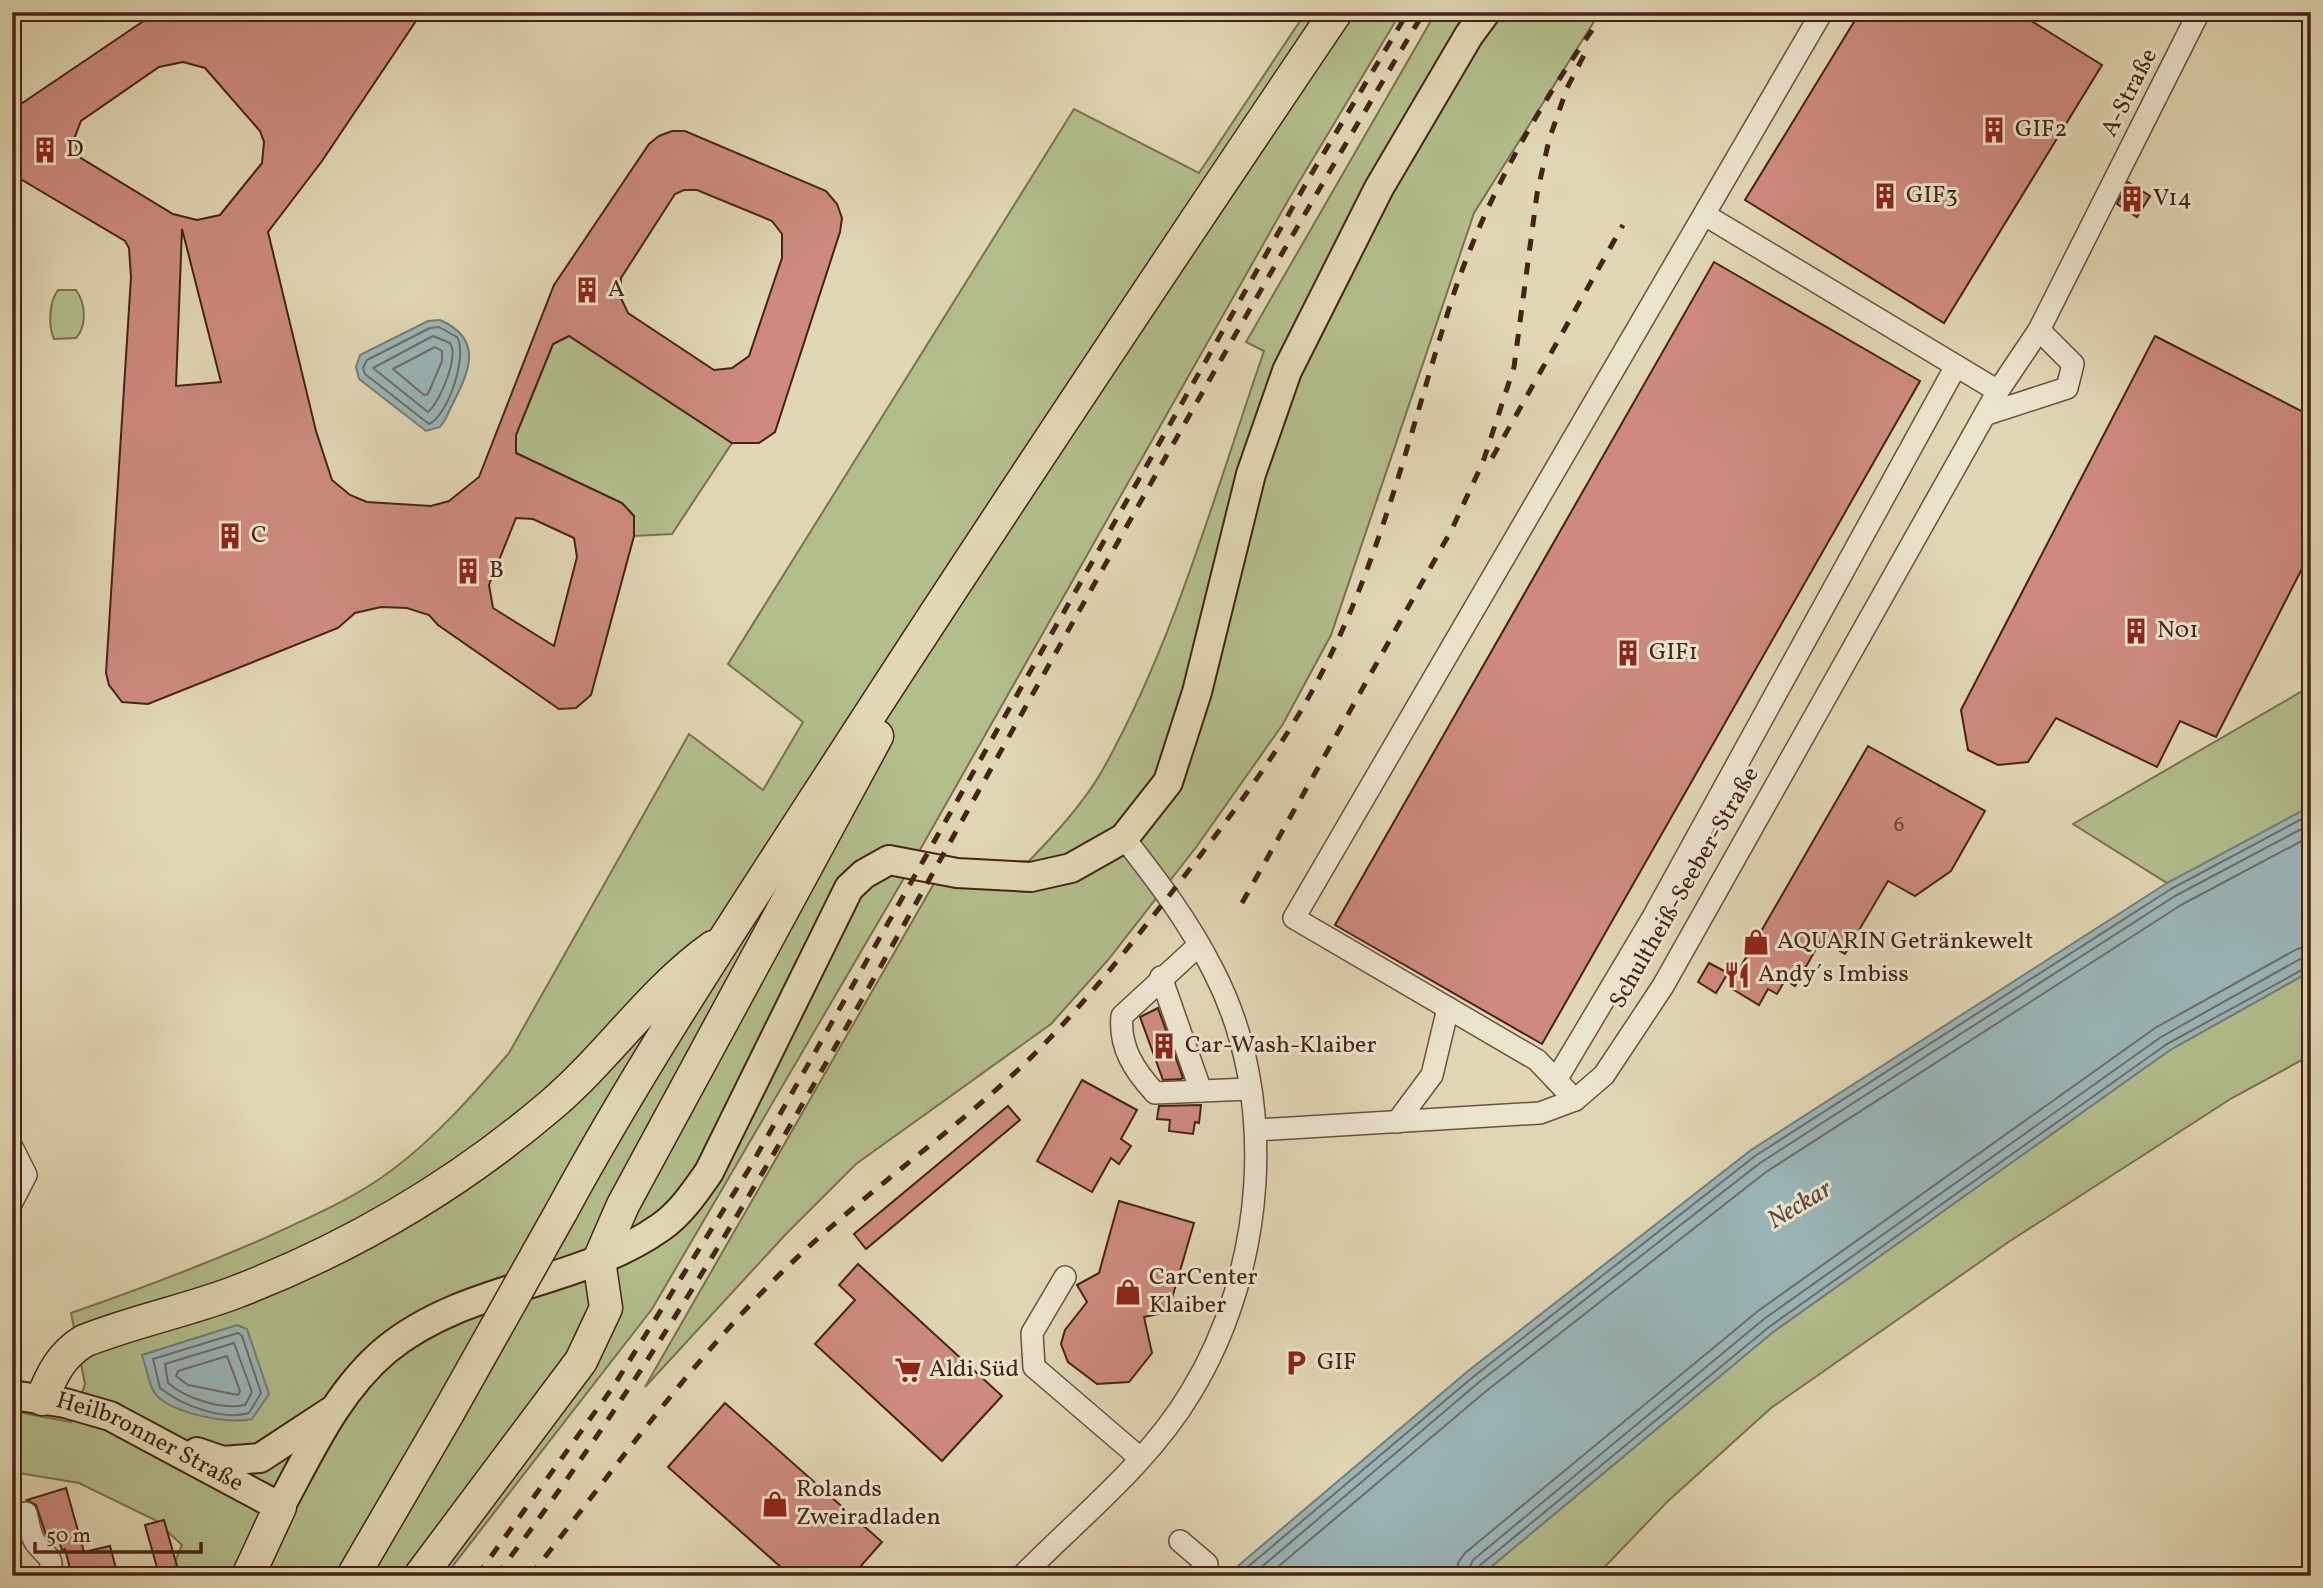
<svg xmlns="http://www.w3.org/2000/svg" width="2323" height="1588" font-family="Vollkorn,serif">
	<rect width="100%" height="100%" fill="#e1d7b4"/>
	<filter id="stains"><feTurbulence type="fractalNoise" baseFrequency=".00286" numOctaves="4"/><feColorMatrix values="0 0 0 0 .2 0 0 0 0 .09 0 0 0 0 .02 0 0 0 .5 -.17"/></filter>
	<radialGradient id="worn" r=".72"><stop offset=".6" stop-color="#630" stop-opacity="0"/><stop offset="1" stop-color="#630" stop-opacity=".3"/></radialGradient>
	<!-- green -->
	<g fill="#b3be8d" stroke="#7c7152" stroke-width="2">
		<path d="M1306,12H1401L1290,197L904,878L652,1309L445,1576H169L182,1545L155,1520L79,1483L12,1472V1411L71,1422L85,1384L71,1313C137,1290 201,1266 265,1238C308,1218 354,1199 392,1170C435,1138 474,1094 509,1053L689,734L763,790L803,722L728,664L1074,109L1199,173Z"/>
		<path d="M1436,12H1600L1474,213L1331,635L1283,724L1197,846L1108,960L1051,1024L856,1164L786,1234L645,1387L944,866L1029,861C1055,834 1083,804 1102,771C1174,643 1216,490 1264,351L1246,342Z"/>
		<path d="M58,290H76C86,304 87,326 76,338L54,339C48,326 49,302 58,290Z"/>
		<path d="M569,336L732,443L672,534L634,536V516L622,503L516,453V435L553,344Z"/>
		<path d="M2311,686V811L2167,883L2073,824Z"/>
		<path d="M2311,971V1055L2232,1098L2010,1241L1771,1408L1667,1502L1596,1576H1480L1773,1332L2170,1050Z"/>
	</g>
	<!-- water -->
	<g fill="#9ab6b9" stroke="#787c78" stroke-width="2">
		<path d="M440,320C492,343 462,382 445,420L440,427L426,431L359,379L356,367L360,355L428,321Z"/>
		<path d="M2311,806V971L2170,1050L1773,1332L1480,1576H1226L1468,1371L1751,1150L2167,883Z"/>
		<path d="M237,1325L247,1329L269,1394L252,1419C229,1425 168,1413 154,1392C148,1382 146,1366 142,1355Z"/>
	</g>
	<g fill="none" stroke-linecap="round" stroke-linejoin="round">
		<!-- shore -->
		<g stroke="#6f6d68" stroke-width="2">
			<path d="M439,327L457,337C468,355 448,416 429,424L365,374L363,368L367,360L430,328Z"/>
			<path d="M433,336L450,343C459,357 440,402 428,412L373,368Z"/>
			<path d="M435,347L442,351V361L428,394L424,395L393,369Z"/>
			<path d="M238,1333L242,1336L261,1393L249,1413C222,1421 181,1405 160,1388L153,1359Z"/>
			<path d="M234,1343L252,1392L245,1405C221,1410 185,1398 168,1383L165,1364Z"/>
			<path d="M227,1356L240,1391L238,1395L188,1385L176,1376L178,1371Z"/>
			<path d="M1237,1576L1473,1377L1755,1156L2171,889L2311,814"/>
			<path d="M1251,1576L1478,1383L1760,1163L2175,896L2311,824"/>
			<path d="M1267,1576L1485,1392L1766,1172L2181,905L2311,836"/>
			<path d="M1456,1576L1458,1563L1465,1553L1758,1311L2155,1028L2297,949L2311,946"/>
			<path d="M1466,1576L1473,1560L1764,1319L2161,1037L2300,959L2311,957"/>
			<path d="M1475,1576L1478,1567L1769,1327L2167,1044L2311,965"/>
		</g>
	</g>
	<!-- building -->
	<g fill="#ce8a7f" stroke="#442416" stroke-width="2" fill-rule="evenodd">
		<path d="M157,12H422L322,161L268,232L316,431L332,480L350,495L367,502L431,506L449,501L479,477L554,285L649,144L659,136L672,131H685L826,191L837,204L842,218L840,232L775,432L759,443H732L569,336L553,344L516,435V453L622,503L634,516V536L591,695L576,708L559,709L438,625L429,615L407,608L381,607L355,613L338,628L148,704L122,702L109,685L106,673L131,277L129,248L125,241L12,174V110ZM183,62L205,68L260,131L264,142L262,163L220,215L197,220L173,214L81,158L74,139L81,121L159,67ZM684,190H697L772,221L782,234V258L749,356L732,368L714,370L628,313L620,296L621,278L675,194ZM182,229L221,382L176,386ZM516,518L533,519L574,538L577,557L554,646L493,608L489,585Z"/>
		<path d="M1860,12H2017L2102,65L1944,323L1745,200Z"/>
		<path d="M2128,182L2150,196L2137,217L2117,204Z"/>
		<path d="M1714,262L1920,381L1542,1044L1335,925Z"/>
		<path d="M2155,336L2311,416V551L2216,737L2180,721L2157,767L2056,718L2028,762L1998,765L1968,750L1961,710Z"/>
		<path d="M1868,746L1985,811L1951,871L1915,896L1888,881L1845,954L1821,940L1795,986L1785,980L1777,994L1768,989L1759,1005L1729,987Z"/>
		<path d="M1709,963L1728,973L1716,993L1698,982Z"/>
		<path d="M1158,1008L1183,1078L1181,1079L1163,1080L1140,1017Z"/>
		<path d="M1082,1080L1137,1110L1121,1139L1131,1146L1119,1164L1111,1158L1092,1192L1037,1161Z"/>
		<path d="M1201,1105L1199,1123L1195,1122L1193,1134L1169,1131L1170,1120L1157,1119L1159,1106Z"/>
		<path d="M1008,1106L1020,1120L866,1249L854,1234Z"/>
		<path d="M1119,1201L1194,1223L1168,1312L1144,1317L1152,1353L1129,1382L1097,1384L1068,1362L1061,1344L1065,1330L1087,1302L1077,1285L1099,1273Z"/>
		<path d="M858,1264L1002,1396L942,1461L815,1344L855,1300L839,1285Z"/>
		<path d="M725,1403L882,1542L852,1576H791L668,1467Z"/>
		<path d="M66,1488L84,1552L110,1546L118,1576H72L65,1549L62,1550L59,1541L53,1542L46,1535L36,1505L27,1500Z"/>
		<path d="M164,1520L177,1566L158,1571L145,1525Z"/>
	</g>
	<g fill="none" stroke-linecap="round" stroke-linejoin="round">
		<!-- minor casing -->
		<g stroke="#6b513e" stroke-width="24">
			<g id="minor">
				<path d="M1705,215L1998,391"/>
				<path d="M2039,330L2199,12"/>
				<path d="M1199,945L1122,1016C1119,1047 1134,1070 1155,1093L1249,1089"/>
				<path d="M1161,977L1201,1091"/>
				<path d="M1556,1080L1652,919L1956,366"/>
				<path d="M1575,1100L1537,1060L1294,918L1822,12"/>
				<path d="M1397,1122L1432,1075L1448,1008"/>
				<path d="M1257,1130L1540,1113L1575,1100L1604,1075L1663,986L1998,391L2039,330L2073,364L2067,388L1987,414"/>
				<path d="M12,1147L26,1175L12,1202"/>
				<path d="M1065,1277L1032,1333L1034,1367L1140,1458"/>
				<path d="M26,1513C28,1521 30,1534 35,1542C44,1555 58,1558 47,1576"/>
				<path d="M1180,1541L1207,1564L1197,1576"/>
				<path d="M1022,1576C1080,1517 1148,1464 1191,1392C1265,1271 1280,1098 1213,970C1189,922 1157,880 1124,838"/>
			</g>
		</g>
		<!-- major casing -->
		<g stroke="#442416" stroke-width="32">
			<g id="major">
				<path id="s1" d="M12,1395L65,1403L110,1416L280,1507C310,1452 337,1391 386,1350C466,1284 578,1286 661,1227C681,1213 695,1192 709,1172L849,888L864,874L889,860L957,873L1031,877L1071,868L1124,838L1168,782L1197,692L1251,474L1287,371L1379,188L1469,35L1486,12"/>
				<path d="M197,1452L223,1461L260,1458L330,1412"/>
			</g>
		</g>
		<!-- highway casing -->
		<g stroke="#442416" stroke-width="35">
			<g id="highway">
				<path d="M561,1212C643,1061 739,917 832,773C997,517 1166,264 1336,12"/>
				<path d="M42,1399C52,1374 61,1355 84,1341C134,1321 186,1311 236,1292C350,1248 457,1185 550,1106C608,1057 651,991 713,947"/>
				<path d="M248,1576L280,1507"/>
				<path d="M353,1576L448,1413"/>
				<path d="M420,1576L581,1361L606,1308L599,1260L623,1205L877,736"/>
			</g>
		</g>
		<!-- minor -->
		<use href="#minor" stroke="#ece5ce" stroke-width="21"/>
		<!-- major -->
		<use href="#major" stroke="#e1d7b4" stroke-width="28"/>
		<!-- highway -->
		<use href="#highway" stroke="#e1d7b4" stroke-width="32"/>
		<!-- rail -->
		<g stroke="#442416" stroke-width="5" stroke-dasharray="12 12" stroke-linecap="butt">
			<path d="M1492,458L1623,225"/>
			<path d="M1242,903L1451,531L1483,462L1514,367L1537,194L1549,140L1567,88L1584,55"/>
			<path d="M477,1576L613,1387L749,1169L1312,173L1408,12"/>
			<path d="M496,1576C667,1352 802,1107 939,862C1098,577 1256,292 1424,12"/>
			<path d="M530,1576C610,1475 686,1368 777,1277C853,1201 942,1141 1020,1068C1076,1015 1124,953 1172,892C1213,839 1255,785 1291,727C1375,593 1406,442 1454,293C1488,192 1543,98 1605,12"/>
		</g>
		<!-- highway-bridge casing -->
		<g stroke="#442416" stroke-width="35" stroke-linecap="butt">
			<path id="highway-bridge" d="M448,1413L561,1212"/>
		</g>
		<!-- highway-bridge -->
		<use href="#highway-bridge" stroke="#e1d7b4" stroke-width="32"/>
	</g>
	<!-- icons -->
	<defs>
		<g id="building-bare" transform="scale(2.1)"><path d="M-4-6H4V6H1V3H-1V6H-4ZM-2.5-4.3h1.7v1.8h-1.7ZM.8-4.3h1.7v1.8H.8ZM-2.5-1h1.7V.8h-1.7ZM.8-1h1.7V.8H.8Z" fill="#8f2418" stroke="#ece5ce" stroke-width="2.5" paint-order="stroke"/></g>
		<g id="shop-bare" transform="scale(2.1)"><path d="M-5-2.5h2.3a2.7 3.5 0 0 1 5.4 0H5L5.5 6h-11ZM-1.5-2.5h3a1.5 2.3 0 0 0-3 0Z" fill="#8f2418" stroke="#ece5ce" stroke-width="2.5" paint-order="stroke"/></g>
		<g id="restaurant-bare" transform="scale(2.1)"><path d="M-5-6h1v4h1v-4h1v4h1v-4h1v5L-1.5 .5V6h-2V.5L-5-1ZM5-6V6H3V1.5H1.5Q1.5-4 5-6Z" fill="#8f2418" stroke="#ece5ce" stroke-width="2.5" paint-order="stroke"/></g>
		<g id="parking-bare" transform="scale(2.1)"><path d="M-3.5-5.5H1a3.5 3.5 0 0 1 0 7H-1V5.5H-3.5ZM-1-3.4V-.6H.8a1.4 1.4 0 0 0 0-2.8Z" fill="#8f2418" stroke="#ece5ce" stroke-width="2.5" paint-order="stroke"/></g>
		<g id="supermarket-bare" transform="scale(2.1)"><path d="M-6-5.5h2.5l.6 2H6L4.5 2H-2.5L-4.4-4H-6ZM-1.5 3.2a1.3 1.3 0 1 0 .1 0ZM3 3.2a1.3 1.3 0 1 0 .1 0Z" fill="#8f2418" stroke="#ece5ce" stroke-width="2.5" paint-order="stroke"/></g>
	</defs>
	<g fill-rule="evenodd">
		<use href="#building-bare" x="1994" y="130"/>
		<use href="#building-bare" x="45" y="150"/>
		<use href="#building-bare" x="1885" y="196"/>
		<use href="#building-bare" x="2132" y="199"/>
		<use href="#building-bare" x="587" y="290"/>
		<use href="#building-bare" x="230" y="536"/>
		<use href="#building-bare" x="468" y="571"/>
		<use href="#building-bare" x="2136" y="631"/>
		<use href="#building-bare" x="1628" y="653"/>
		<use href="#shop-bare" x="1756" y="942"/>
		<use href="#restaurant-bare" x="1737" y="975"/>
		<use href="#building-bare" x="1164" y="1046"/>
		<use href="#shop-bare" x="1128" y="1292"/>
		<use href="#parking-bare" x="1296" y="1363"/>
		<use href="#supermarket-bare" x="908" y="1370"/>
		<use href="#shop-bare" x="775" y="1504"/>
	</g>
	<g text-anchor="middle" dominant-baseline="central" stroke-width="6" stroke-linejoin="round" paint-order="stroke">
		<!-- number labels -->
		<g font-size="21" fill="#663e30">
			<text x="1899" y="825">6</text>
		</g>
		<!-- street labels -->
		<g font-size="24" fill="#442416" stroke="#ece5ce">
			<text transform="translate(2130 93) rotate(-63)">A-Straße</text>
			<text transform="translate(1685 888) rotate(-60)">Schultheiß-Seeber-Straße</text>
			<text stroke="none"><textPath href="#s1" startOffset="147">Heilbronner Straße</textPath></text>
		</g>
		<!-- poi labels -->
		<g font-size="24" fill="#442416" stroke="#ece5ce" text-anchor="start">
			<text x="2015" y="130">GIF2</text>
			<text x="66" y="150">D</text>
			<text x="1906" y="196">GIF3</text>
			<text x="2153" y="199">V14</text>
			<text x="608" y="290">A</text>
			<text x="251" y="536">C</text>
			<text x="489" y="571">B</text>
			<text x="2157" y="631">N01</text>
			<text x="1649" y="653">GIF1</text>
			<text x="1777" y="942">AQUARIN Getränkewelt</text>
			<text x="1758" y="975">Andy´s Imbiss</text>
			<text x="1185" y="1046">Car-Wash-Klaiber</text>
			<text x="1149" y="1278">CarCenter<tspan x="1149" dy="28">Klaiber</tspan></text>
			<text x="1317" y="1363">GIF</text>
			<text x="929" y="1370">Aldi Süd</text>
			<text x="796" y="1490">Rolands<tspan x="796" dy="28">Zweiradladen</tspan></text>
		</g>
		<!-- water labels -->
		<g font-size="26" font-style="italic" fill="#5a483f" stroke="#ece5ce">
			<text transform="translate(1800 1205) rotate(-31)">Neckar</text>
		</g>
	</g>
	<!-- margin -->
	<rect width="2323" height="1588" fill="none" stroke="#e1d7b4" stroke-width="42"/>
	<rect x="14" y="14" width="2295" height="1560" fill="none" stroke="#442416" stroke-width="3.5"/>
	<rect x="21" y="21" width="2281" height="1546" fill="none" stroke="#442416" stroke-width="2"/>
	<!-- scale -->
	<path d="M35 1542v10h166v-10" fill="none" stroke="#442416" stroke-width="3.5"/>
	<text x="46" y="1542" font-size="21" fill="#442416" stroke="#ece5ce" stroke-width="5" paint-order="stroke">50 m</text>
	<rect width="100%" height="100%" filter="url(#stains)"/>
	<rect width="100%" height="100%" fill="url(#worn)"/>
</svg>
